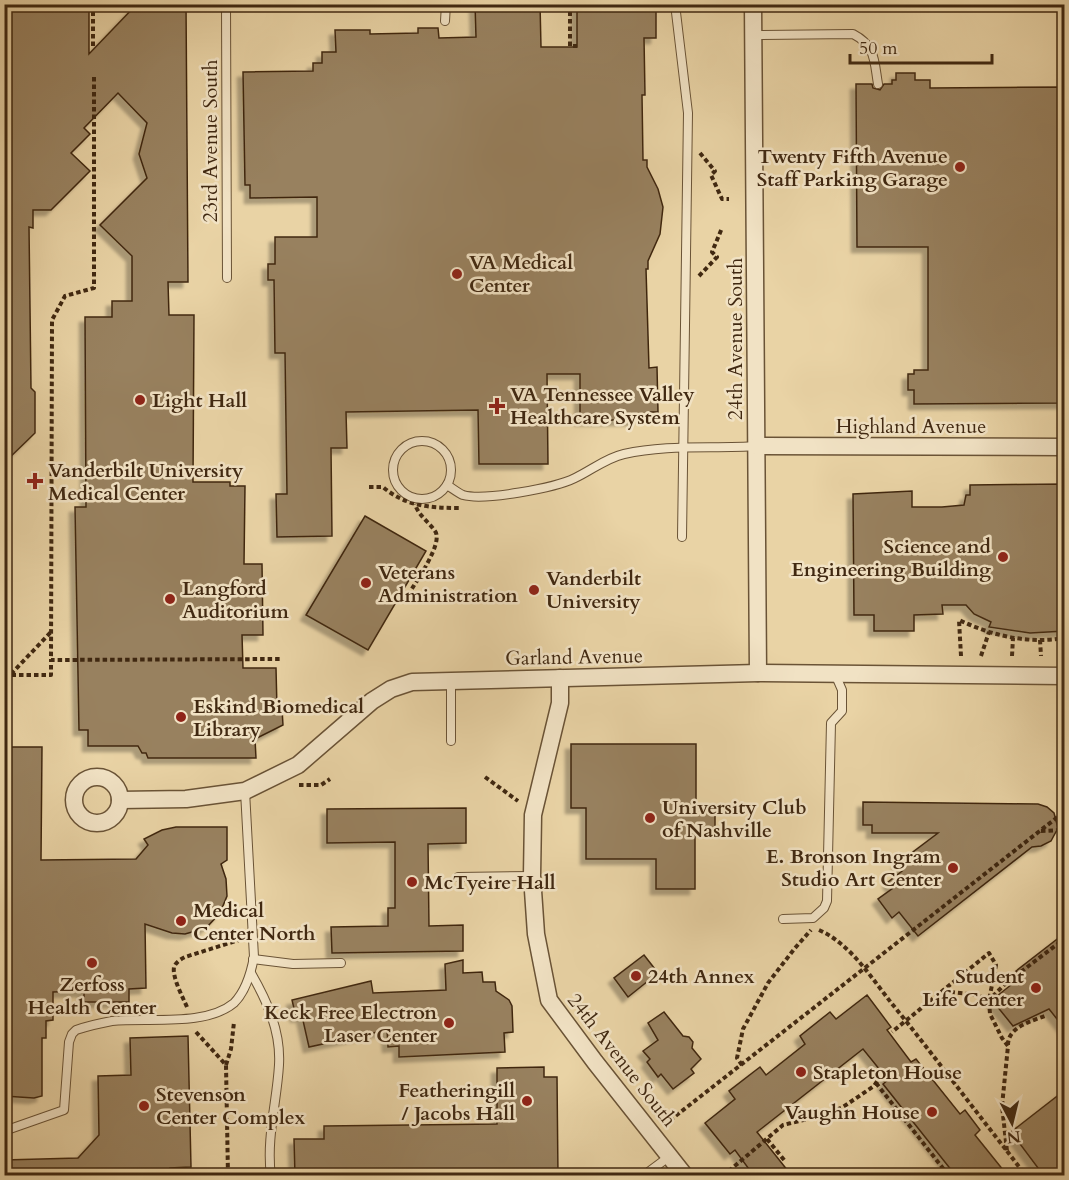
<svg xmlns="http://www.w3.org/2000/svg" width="1069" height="1180" font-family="Cardo,serif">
	<defs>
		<filter id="shadow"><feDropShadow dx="-5.5" dy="5.5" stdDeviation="1.5" flood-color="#0004"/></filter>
	</defs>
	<rect width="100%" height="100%" fill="#e9d3a5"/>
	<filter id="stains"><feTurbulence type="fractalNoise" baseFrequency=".00333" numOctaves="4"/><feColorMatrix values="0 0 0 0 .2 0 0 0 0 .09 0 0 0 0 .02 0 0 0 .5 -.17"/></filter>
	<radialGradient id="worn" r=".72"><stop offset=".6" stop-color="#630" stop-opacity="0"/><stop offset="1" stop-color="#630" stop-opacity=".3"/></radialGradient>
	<!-- building -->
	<g fill="#98815e" stroke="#402811" stroke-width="1.5" filter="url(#shadow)">
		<path d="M4,4H89V54L137,4H186L188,282H168L169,315H194L193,482H230V486H245L244,564H262L263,635H242L243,668H276L277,709H282L283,725L255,739L256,758H148L146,753H142L138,746H88V730H79L75,507H86L85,317H112V301H132V256L100,225L147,178L139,154L147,123L118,93L84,128L90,134L71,153L90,171L51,210H33V228L29,227L31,388L35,392V433L4,463Z"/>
		<path d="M475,4H540L541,47H577V4H656V38H644L645,95H642L643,160H647V167L658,189L663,207L660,234L648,261V269H646L649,368L657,367L658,412H649V416H638V420H580V374H547L548,464H479L478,410L346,412L347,448H331L332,536L277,537L276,494H287L285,353H275L274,280H268V264H275V237H317V197L250,198V185H245L243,72L313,71V63H322V52H336L335,30H370V34L418,33V28H438L439,38L476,37Z"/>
		<path d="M896,73H915V80H930V88L1065,87V403L914,404V390H908V374H914V370H928V247H857L856,84H872L873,88L880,90L884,84H892V80H896Z"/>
		<path d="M1065,484V631L1030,633L989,627L991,622L974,614L966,605H942L943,614L914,615V631H874V615H854L853,494L912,491V507H942L964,505L966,495H970V485Z"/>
		<path d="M365,516L426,551L368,650L306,615Z"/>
		<path d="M571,744H696V808H715V829H695V889H656V859H586V808H571Z"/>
		<path d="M4,747H42L41,860L136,859L148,845L144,839L162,830L176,827H227V860L221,864L226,879L227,896L220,913L206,928L185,934L172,933L145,924L146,988L129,989V1002H84V991L53,992V1020L46,1021V1038H42V1096L34,1098L4,1096Z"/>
		<path d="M863,802L1038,804L1047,807L1054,813L1058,828L1051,841L1041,846L1032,847L918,936L899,912L892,918L878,899L893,888L888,882L902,871L897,864L938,833H872V825H863Z"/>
		<path d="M466,808V843L428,844L429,926L463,925V951L332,953L331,927L388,926V908H395V842L327,843V809Z"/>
		<path d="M1065,933V1029L1049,1009L1013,1026L992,1000L1021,977L1016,971Z"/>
		<path d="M644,955L658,973L628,997L614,978Z"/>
		<path d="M463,960V973L482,972L483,982H495L496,991L509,1000L512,1006L513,1032L504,1033L505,1052L399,1057V1046L388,1047L387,1030L309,1047L302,1016L296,1017L292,1000L371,981L373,993L446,990L445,964Z"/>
		<path d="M867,995L891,1027L887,1030L911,1062L916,1059L960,1114L965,1110L980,1130L975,1135L1008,1176H956L883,1084L888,1080L863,1049L757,1132L792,1176H754L735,1150L730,1154L705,1123L735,1099L729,1091L760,1067L766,1075L805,1044L800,1036L830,1012L836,1019Z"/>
		<path d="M664,1012L683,1036L689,1037L693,1042L692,1048L701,1059L691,1069L694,1073L673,1089L661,1074L658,1077L647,1062L650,1059L643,1051L658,1040L648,1023Z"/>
		<path d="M188,1036L191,1167L170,1168V1176H4V1160L78,1158L99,1135L98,1076L131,1075L130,1038Z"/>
		<path d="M544,1067V1077H557L558,1176H295L294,1139H324V1126L497,1124V1068Z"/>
		<path d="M1065,1090V1176H1044L1011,1132Z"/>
	</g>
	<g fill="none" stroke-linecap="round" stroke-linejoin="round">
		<!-- lane casing -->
		<g stroke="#6a5336" stroke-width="10">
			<g id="lane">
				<path d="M226,4L227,278"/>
				<path d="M675,4L688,113L682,537"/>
				<path d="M445,21L446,4"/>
				<path d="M754,35L853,34C876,46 874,61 878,84"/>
				<circle cx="422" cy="470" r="29"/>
				<path d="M447,485C452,488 458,493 463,495C484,501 555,488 575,478C592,470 606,458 624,454C667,444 713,449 757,446"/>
				<path d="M451,681V741"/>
				<path d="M458,877L532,876"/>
				<path d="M783,919L813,918L824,908L827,901L831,723L842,711V690L835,674"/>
				<path d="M253,959L293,964L341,963"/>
				<path d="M251,973C267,1001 281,1031 279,1065C277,1101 266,1139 271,1176"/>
				<path d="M4,1134L7,1130L64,1110L69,1042L72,1034L76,1030C88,1026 101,1023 112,1021C148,1017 205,1027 234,1003C246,991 251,973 254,957L245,791"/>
				<path d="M643,1176L670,1156"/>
			</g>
		</g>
		<!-- street casing -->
		<g stroke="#6a5336" stroke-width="19">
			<g id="street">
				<path d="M753,4L758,673"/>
				<path d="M757,446L1064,447"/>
				<path d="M560,678V703L533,815L532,876L536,934L549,1000L595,1062L685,1176"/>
				<circle cx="97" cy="800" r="23"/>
				<path d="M120,800L186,799L245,791L298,765L372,701L391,689L412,682L758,673L1064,676"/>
			</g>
		</g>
		<!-- path -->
		<g stroke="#402811" stroke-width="4" stroke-dasharray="4.5 3" stroke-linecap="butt">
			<path d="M93,4V48"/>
			<path d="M570,4V46H577"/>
			<path d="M94,77V288L65,296L52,320L51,660L281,659"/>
			<path d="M700,153L715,171L711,175L722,199H729"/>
			<path d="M699,276L717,257L712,252L722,228"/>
			<path d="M369,487H383C405,506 430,508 459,508"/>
			<path d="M408,595C415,583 444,543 435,531C428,521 418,515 415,504"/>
			<path d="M1040,640L1041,656"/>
			<path d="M961,656L959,620C993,636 1028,644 1064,638"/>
			<path d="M981,656L989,632"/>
			<path d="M1012,656L1013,638"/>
			<path d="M11,674L51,632"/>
			<path d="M4,675H51V660"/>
			<path d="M485,777L518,801"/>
			<path d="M299,785H321L330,779"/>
			<path d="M1041,831L1064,830"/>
			<path d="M819,930C851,944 872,979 893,1005C932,1053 969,1103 1007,1151L1002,1106L1008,1046L1002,1038L990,1014L989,1000L996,965L989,953L892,1032"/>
			<path d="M943,991L977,995L989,1000L1005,984L1064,939"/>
			<path d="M187,1007C183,998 172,977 174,967C176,962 181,959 185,957L239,940"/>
			<path d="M196,1032L226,1065L228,1176"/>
			<path d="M1008,1045C1008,1026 1033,1021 1047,1015"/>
			<path d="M226,1065L231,1049L234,1022"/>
			<path d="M742,1065L737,1058L743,1029L768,983L795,948L811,930"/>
			<path d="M876,1083L949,1176"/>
			<path d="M664,1125L1064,812"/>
			<path d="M767,1139L785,1161"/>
			<path d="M1007,1151L1026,1176"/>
			<path d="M723,1176L783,1125L824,1115L843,1107L874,1086L880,1077"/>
		</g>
		<!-- lane -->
		<use href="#lane" stroke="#f1e2c4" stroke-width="8"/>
		<!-- street -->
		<use href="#street" stroke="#f1e2c4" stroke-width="16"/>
	</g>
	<!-- markers -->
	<g fill="#8f2418" stroke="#f1e2c4" stroke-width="2">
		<circle cx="960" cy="167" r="6"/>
		<circle cx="457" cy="274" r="6"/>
		<circle cx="140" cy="400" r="6"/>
		<path d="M494 397h6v6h6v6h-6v6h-6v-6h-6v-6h6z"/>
		<path d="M32 472h6v6h6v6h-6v6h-6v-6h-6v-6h6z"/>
		<circle cx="1003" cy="557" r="6"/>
		<circle cx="366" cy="583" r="6"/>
		<circle cx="534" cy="590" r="6"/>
		<circle cx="170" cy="599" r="6"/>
		<circle cx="181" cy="717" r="6"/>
		<circle cx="650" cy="818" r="6"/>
		<circle cx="953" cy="868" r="6"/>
		<circle cx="412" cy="882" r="6"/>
		<circle cx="181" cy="921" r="6"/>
		<circle cx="92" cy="963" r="6"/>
		<circle cx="636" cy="976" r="6"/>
		<circle cx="1036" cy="988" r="6"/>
		<circle cx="449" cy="1023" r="6"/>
		<circle cx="801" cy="1072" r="6"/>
		<circle cx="527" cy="1101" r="6"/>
		<circle cx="144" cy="1106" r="6"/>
		<circle cx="932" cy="1112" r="6"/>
	</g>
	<g text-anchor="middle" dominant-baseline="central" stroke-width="5" stroke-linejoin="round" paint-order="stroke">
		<!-- street labels -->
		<g font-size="20" fill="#402811" stroke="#f1e2c4">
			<text transform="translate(210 141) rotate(-90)">23rd Avenue South</text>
			<text transform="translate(735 339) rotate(-90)">24th Avenue South</text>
			<text x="911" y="426">Highland Avenue</text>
			<text transform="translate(574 657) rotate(-1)">Garland Avenue</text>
			<text transform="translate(622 1060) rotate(52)">24th Avenue South</text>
		</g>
		<!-- poi labels -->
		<g font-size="20" font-weight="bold" fill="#402811" stroke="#f1e2c4" text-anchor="start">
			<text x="948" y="156" text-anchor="end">Twenty Fifth Avenue<tspan x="948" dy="23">Staff Parking Garage</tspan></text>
			<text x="469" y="262">VA Medical<tspan x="469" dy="23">Center</tspan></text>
			<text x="510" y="394">VA Tennessee Valley<tspan x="510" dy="23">Healthcare System</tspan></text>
			<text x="152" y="400">Light Hall</text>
			<text x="48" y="470">Vanderbilt University<tspan x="48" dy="23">Medical Center</tspan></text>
			<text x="991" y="546" text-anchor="end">Science and<tspan x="991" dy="23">Engineering Building</tspan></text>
			<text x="378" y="572">Veterans<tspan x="378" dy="23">Administration</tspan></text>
			<text x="546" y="578">Vanderbilt<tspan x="546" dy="23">University</tspan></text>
			<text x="182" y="588">Langford<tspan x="182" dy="23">Auditorium</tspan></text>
			<text x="193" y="706">Eskind Biomedical<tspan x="193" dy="23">Library</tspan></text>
			<text x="662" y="807">University Club<tspan x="662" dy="23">of Nashville</tspan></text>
			<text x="941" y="856" text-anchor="end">E. Bronson Ingram<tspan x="941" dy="23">Studio Art Center</tspan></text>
			<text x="424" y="882">McTyeire Hall</text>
			<text x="193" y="910">Medical<tspan x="193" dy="23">Center North</tspan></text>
			<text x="648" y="976">24th Annex</text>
			<text x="1024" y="976" text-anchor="end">Student<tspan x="1024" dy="23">Life Center</tspan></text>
			<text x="92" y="984" text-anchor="middle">Zerfoss<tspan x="92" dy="23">Health Center</tspan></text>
			<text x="437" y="1012" text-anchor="end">Keck Free Electron<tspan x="437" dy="23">Laser Center</tspan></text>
			<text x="813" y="1072">Stapleton House</text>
			<text x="515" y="1090" text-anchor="end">Featheringill<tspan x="515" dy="23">/ Jacobs Hall</tspan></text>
			<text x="156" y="1094">Stevenson<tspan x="156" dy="23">Center Complex</tspan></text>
			<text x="920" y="1112" text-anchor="end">Vaughn House</text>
		</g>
	</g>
	<!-- margin -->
	<rect width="1069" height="1180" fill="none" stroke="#e9d3a5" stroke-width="24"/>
	<rect x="6" y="6" width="1057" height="1168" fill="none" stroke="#402811" stroke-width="3"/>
	<rect x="12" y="12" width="1045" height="1156" fill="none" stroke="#402811" stroke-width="1.5"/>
	<!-- north arrow -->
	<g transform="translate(1012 1123) rotate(173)" stroke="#f1e2c4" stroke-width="4.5" paint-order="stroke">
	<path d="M0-4.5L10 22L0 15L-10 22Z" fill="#402811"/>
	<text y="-9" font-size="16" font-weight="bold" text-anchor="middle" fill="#402811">N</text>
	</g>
	<!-- scale -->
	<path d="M850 54v9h142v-9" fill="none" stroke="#402811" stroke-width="3"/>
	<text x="859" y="54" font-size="18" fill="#402811" stroke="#f1e2c4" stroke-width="4.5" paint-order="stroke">50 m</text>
	<rect width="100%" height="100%" filter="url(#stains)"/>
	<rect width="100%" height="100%" fill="url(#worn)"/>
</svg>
